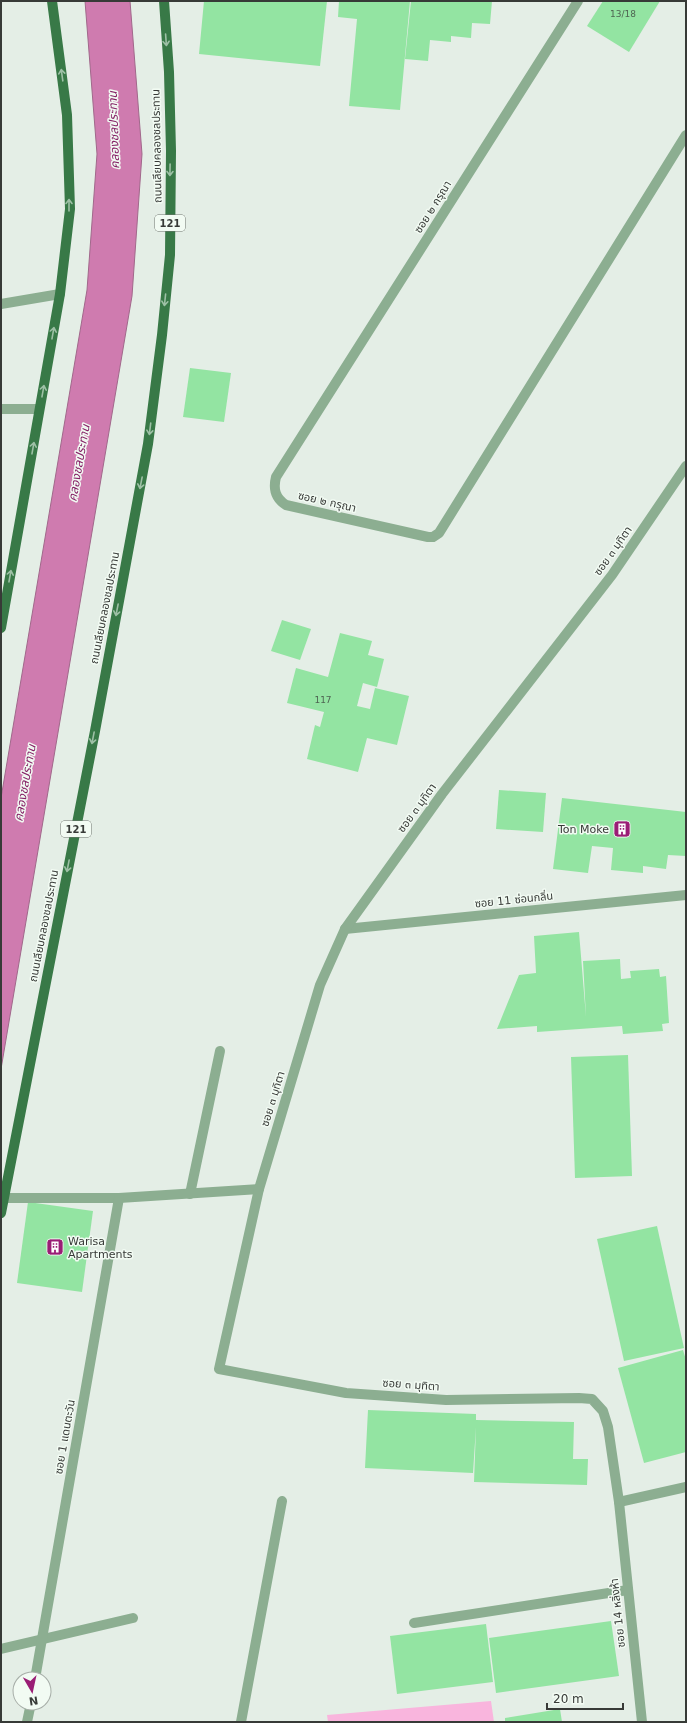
<svg xmlns="http://www.w3.org/2000/svg" width="687" height="1723" font-family="'DejaVu Sans','Noto Sans Thai',sans-serif">
	<rect width="100%" height="100%" fill="#e4eee6"/>
	<!-- green -->
	<path fill="#f9b5dd" d="M491,1701L494,1722H328L327,1715Z"/>
	<!-- water -->
	<path fill="#cf7baf" stroke="#a1688b" d="M85,1H130L142,154L132,296L1,1069V798L87,290L97,154Z"/>
	<!-- building -->
	<g fill="#93e4a2">
		<path d="M204,1H327L320,66L199,54Z"/>
		<path d="M339,1H410L400,110L349,106L357,19L338,17Z"/>
		<path d="M411,1H492L490,24L472,23L471,38L451,36V42L430,40L428,61L405,59Z"/>
		<path d="M603,1H660L629,52L587,26Z"/>
		<path d="M190,368L231,373L224,422L183,417Z"/>
		<path d="M282,620L311,629L300,660L271,651Z"/>
		<path d="M340,633L372,641L368,655L384,659L377,687L363,683L357,706L370,709L375,688L409,696L397,745L367,738L358,772L307,759L315,725L320,727L324,712L287,703L296,668L328,677Z"/>
		<path d="M499,790L546,793L543,832L496,829Z"/>
		<path d="M562,798L686,812V856L668,855L666,869L643,866V873L611,870L613,848L592,846L588,873L553,869Z"/>
		<path d="M579,932L586,1017L583,961L620,959L621,979L631,978L630,971L659,969L660,977L666,976L669,1023L662,1024L663,1031L623,1034L622,1026L537,1032V1026L497,1029L519,975L536,973L534,936Z"/>
		<path d="M628,1055L632,1176L575,1178L571,1057Z"/>
		<path d="M28,1202L93,1211L82,1292L17,1283Z"/>
		<path d="M657,1226L684,1348L624,1361L597,1239Z"/>
		<path d="M683,1350L686,1360V1452L644,1463L618,1368Z"/>
		<path d="M368,1410L476,1414V1420L574,1422L573,1459H588L587,1485L474,1482L476,1427L473,1473L365,1468Z"/>
		<path d="M611,1621L619,1676L496,1693L489,1638Z"/>
		<path d="M486,1624L493,1682L397,1694L390,1636Z"/>
		<path d="M560,1709L562,1722H505V1718Z"/>
	</g>
	<g fill="none" stroke-linecap="round" stroke-linejoin="round">
		<!-- lane -->
		<g stroke="#8cae91" stroke-width="10">
			<path d="M1,304L60,294"/>
			<path d="M1,409H39"/>
			<path d="M1,1649L133,1618"/>
		</g>
		<!-- street -->
		<g stroke="#8cae91" stroke-width="10">
			<path d="M578,1L276,477C273,489 275,498 286,505L428,537H433L439,533L686,135"/>
			<path d="M345,929L686,895"/>
			<path d="M190,1194L220,1051"/>
			<path d="M4,1198H119L259,1189"/>
			<path d="M619,1502L686,1487"/>
			<path d="M414,1623L628,1590"/>
			<path d="M35,1679L119,1198"/>
			<path d="M27,1722L31,1703"/>
			<path d="M241,1722L282,1501"/>
			<path d="M642,1722L619,1502L608,1427L603,1411L592,1399L579,1398L446,1400L346,1393L219,1369L259,1189L320,985L345,929L442,794L612,575L686,466"/>
		</g>
		<!-- primary -->
		<g stroke="#387947" stroke-width="10">
			<path d="M1,628L60,294L70,209L67,115L52,1"/>
			<path d="M1,1213L95,731L148,444L162,335L170,255L171,151L169,72L164,1"/>
		</g>
	</g>
	<!-- one-way arrows -->
	<defs><path id="oneway-shaft" d="M-6 0H5M1.5-3L5.5 0L1.5 3" fill="none" stroke-width="1.6" stroke-linecap="round" stroke-linejoin="round"/></defs>
	<g stroke="#9ec0a6">
		<use href="#oneway-shaft" transform="translate(166 40) rotate(86)"/>
		<use href="#oneway-shaft" transform="translate(62 75) rotate(-98)"/>
		<use href="#oneway-shaft" transform="translate(170 170) rotate(91)"/>
		<use href="#oneway-shaft" transform="translate(69 205) rotate(-90)"/>
		<use href="#oneway-shaft" transform="translate(165 300) rotate(96)"/>
		<use href="#oneway-shaft" transform="translate(53 333) rotate(-80)"/>
		<use href="#oneway-shaft" transform="translate(43 391) rotate(-80)"/>
		<use href="#oneway-shaft" transform="translate(150 429) rotate(97)"/>
		<use href="#oneway-shaft" transform="translate(33 448) rotate(-80)"/>
		<use href="#oneway-shaft" transform="translate(141 483) rotate(101)"/>
		<use href="#oneway-shaft" transform="translate(10 576) rotate(-80)"/>
		<use href="#oneway-shaft" transform="translate(117 610) rotate(101)"/>
		<use href="#oneway-shaft" transform="translate(93 738) rotate(101)"/>
		<use href="#oneway-shaft" transform="translate(68 866) rotate(101)"/>
	</g>
	<!-- icons -->
	<defs>
		<g id="building-square" transform="scale(0.9)"><rect x="-9" y="-9" width="18" height="18" rx="4" fill="#9a1d75" stroke="#f2fbf3"/><path d="M-4-6H4V6H1V3H-1V6H-4ZM-2.5-4.3h1.7v1.8h-1.7ZM.8-4.3h1.7v1.8H.8ZM-2.5-1h1.7V.8h-1.7ZM.8-1h1.7V.8H.8Z" fill="#fff"/></g>
	</defs>
	<g fill-rule="evenodd">
		<use href="#building-square" x="622" y="829"/>
		<use href="#building-square" x="55" y="1247"/>
	</g>
	<g text-anchor="middle" dominant-baseline="central" stroke-width="3" stroke-linejoin="round" paint-order="stroke">
		<!-- number labels -->
		<g font-size="9" fill="#4e6452">
			<text x="623" y="14">13/18</text>
			<text x="323" y="700">117</text>
		</g>
		<!-- shield labels -->
		<g fill="#f2fbf3" stroke="#6f746f" stroke-width="1">
			<rect x="155" y="215" width="30" height="16" rx="3"/>
			<rect x="61" y="821" width="30" height="16" rx="3"/>
		</g>
		<g font-size="10" font-weight="bold" fill="#373a37">
			<text x="170" y="223">121</text>
			<text x="76" y="829">121</text>
		</g>
		<!-- street labels -->
		<g font-size="11" fill="#373a37" stroke="#f2fbf3">
			<text transform="translate(157 146) rotate(-91)">ถนนเลียบคลองชลประทาน</text>
			<text transform="translate(433 207) rotate(-58)">ซอย ๒ กรุณา</text>
			<text transform="translate(327 502) rotate(13)">ซอย ๒ กรุณา</text>
			<text transform="translate(613 551) rotate(-55)">ซอย ๓ มุทิตา</text>
			<text transform="translate(105 608) rotate(-79)">ถนนเลียบคลองชลประทาน</text>
			<text transform="translate(417 808) rotate(-54)">ซอย ๓ มุทิตา</text>
			<text transform="translate(514 900) rotate(-6)">ซอย 11 ซ่อนกลิ่น</text>
			<text transform="translate(44 926) rotate(-79)">ถนนเลียบคลองชลประทาน</text>
			<text transform="translate(273 1099) rotate(-73)">ซอย ๓ มุทิตา</text>
			<text transform="translate(411 1385) rotate(4)">ซอย ๓ มุทิตา</text>
			<text transform="translate(65 1437) rotate(-80)">ซอย 1 แดนตะวัน</text>
			<text transform="translate(618 1613) rotate(-96)">ซอย 14 หลิ่งห้า</text>
		</g>
		<!-- poi labels -->
		<g font-size="11" fill="#373a37" stroke="#f2fbf3" text-anchor="end">
			<text x="609" y="829">Ton Moke</text>
			<text x="68" y="1241" text-anchor="start">Warisa<tspan x="68" dy="13">Apartments</tspan></text>
		</g>
		<!-- water labels -->
		<g font-size="12" font-style="italic" fill="#852166" stroke="#f2fbf3">
			<text transform="translate(114 130) rotate(-92)">คลองชลประทาน</text>
			<text transform="translate(79 463) rotate(-80)">คลองชลประทาน</text>
			<text transform="translate(25 783) rotate(-80)">คลองชลประทาน</text>
		</g>
	</g>
	<!-- border -->
	<rect width="687" height="1723" fill="none" stroke="#373a37" stroke-width="4"/>
	<!-- north arrow -->
	<g transform="translate(32 1691) rotate(171)"><circle r="19" fill="#f2fbf3" stroke="#a7aea8"/>
	<path d="M0-3L7 15L0 10L-7 15Z" fill="#9a1d75"/>
	<text y="-6" font-size="11" font-weight="bold" text-anchor="middle" fill="#373a37">N</text>
	</g>
	<!-- scale -->
	<path d="M547 1703v6h76v-6" fill="none" stroke="#373a37" stroke-width="2"/>
	<text x="553" y="1703" font-size="12" fill="#373a37" stroke="#f2fbf3" stroke-width="3" paint-order="stroke">20 m</text>
</svg>
